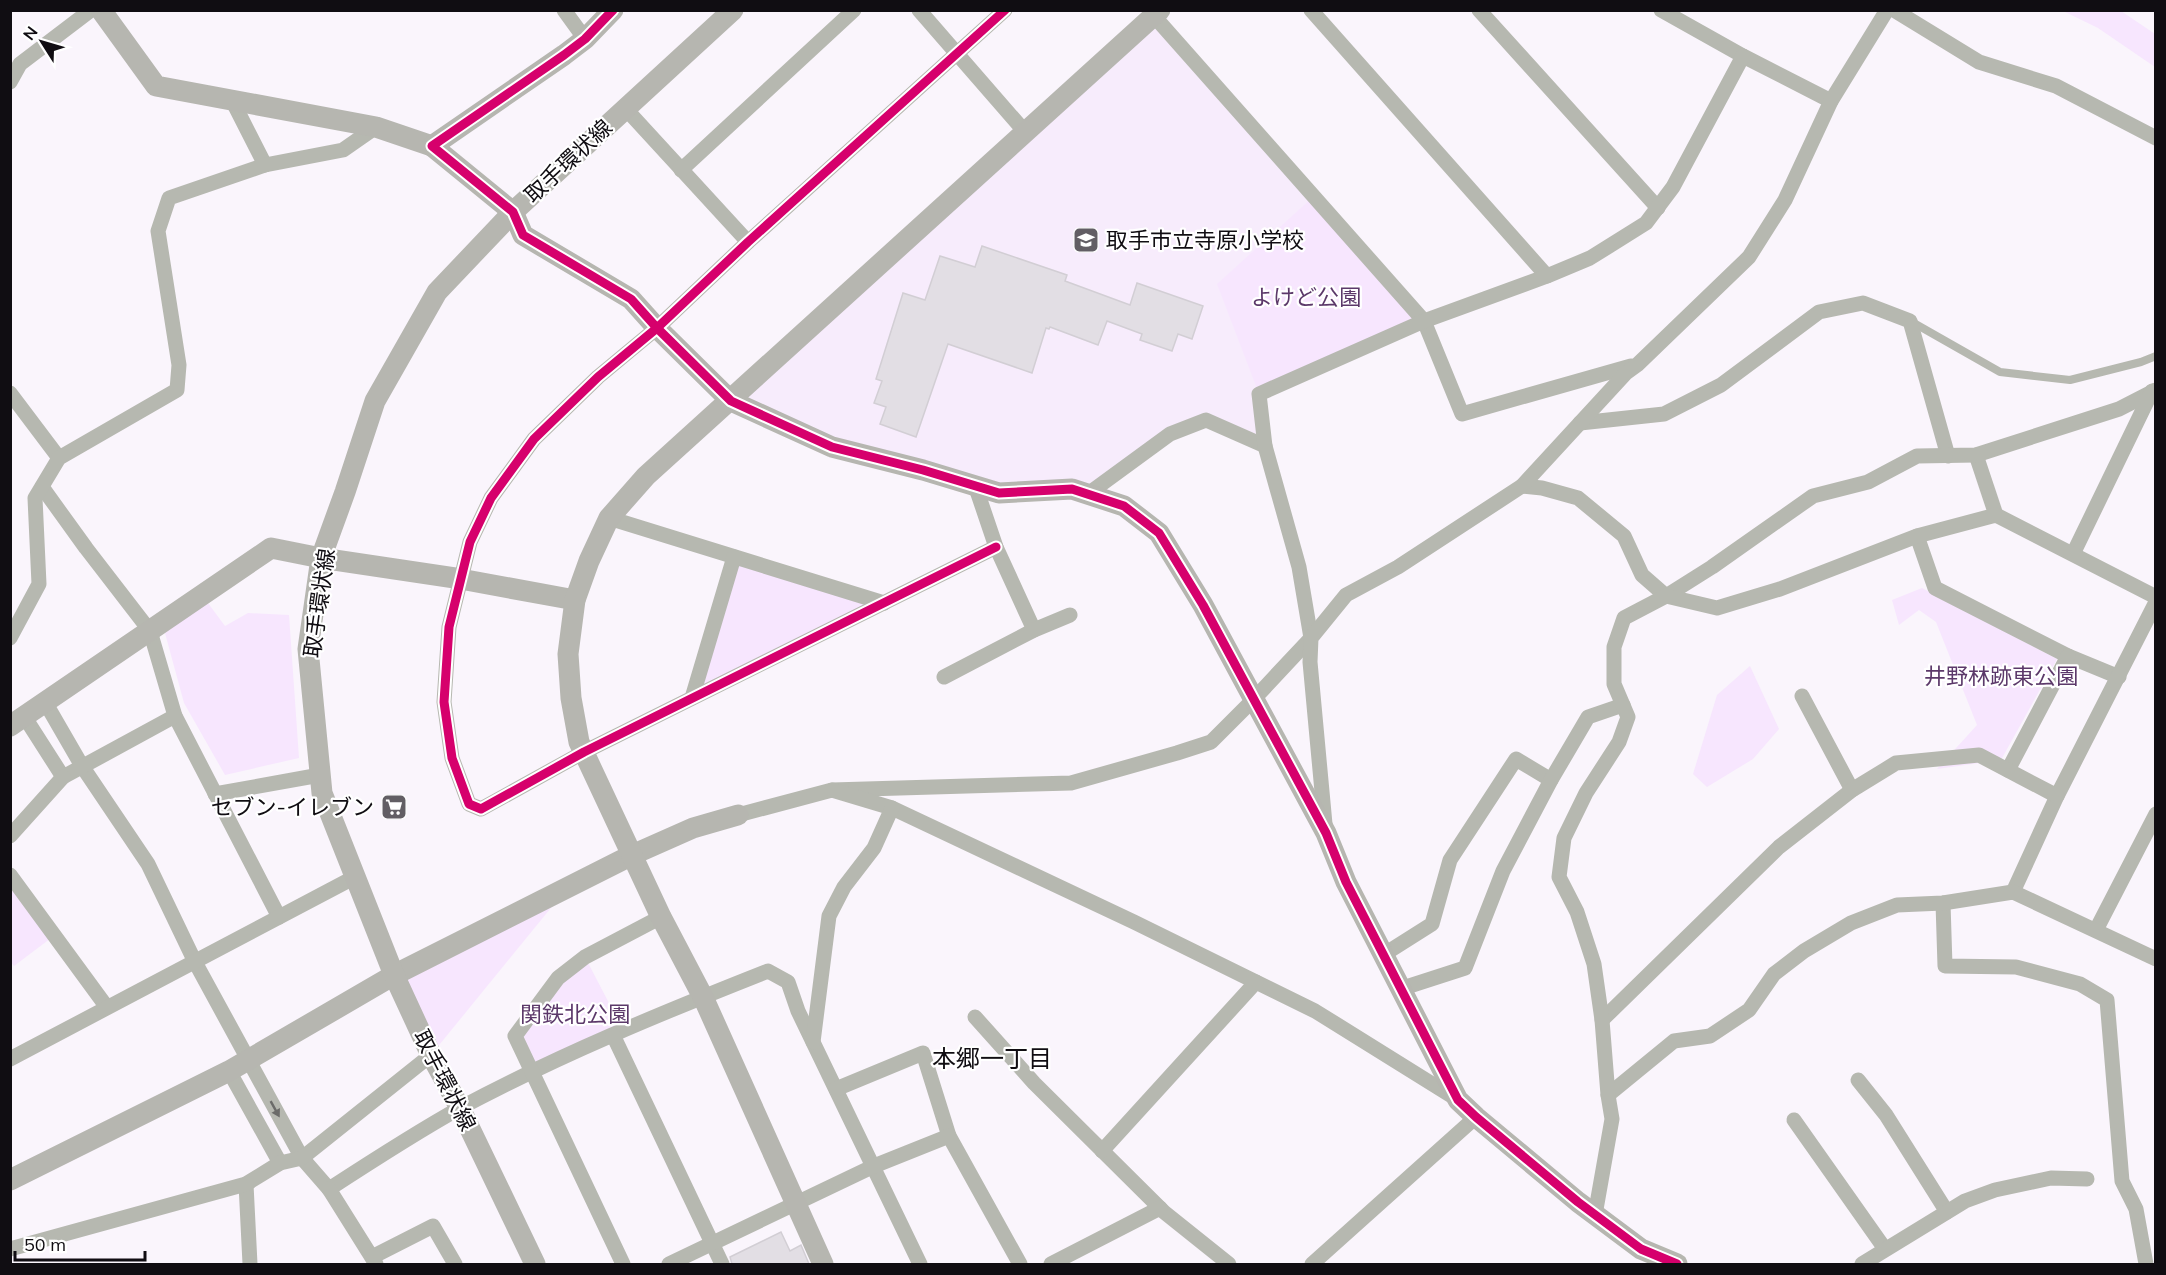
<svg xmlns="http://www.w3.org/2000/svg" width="2166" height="1275" font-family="Mulish,'Noto Sans JP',sans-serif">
	<rect width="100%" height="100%" fill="#faf5fc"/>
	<!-- built -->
	<path fill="#f7ecfc" d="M1154,16L1313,197L1259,394L1265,446L1206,420L1170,434L1088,494L999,493L832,447L731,401Z"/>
	<!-- green -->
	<g fill="#f7e6fe">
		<path d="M2063,11H2121L2155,34V67L2098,28Z"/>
		<path d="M1313,197L1424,321L1259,394L1217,284Z"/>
		<path d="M734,557L884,603L692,698Z"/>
		<path d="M1922,588L2057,659L2001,760L1937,769L1977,725L1936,622L1919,610L1899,625L1892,600Z"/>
		<path d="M205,599L225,626L248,613L289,615L299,758L225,775L184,703L165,633Z"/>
		<path d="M1750,666L1779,729L1753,759L1707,787L1693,774L1717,695Z"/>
		<path d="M10,873L55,935L14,966L10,961Z"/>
		<path d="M568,887L431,1055L394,975Z"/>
		<path d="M585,957L623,1030L532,1072L515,1036Z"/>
	</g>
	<!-- building -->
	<g fill="#e2dee4" stroke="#d2ced4" stroke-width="1.5">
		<path d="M982,246L1067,275L1065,281L1130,305L1137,283L1203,306L1192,339L1178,334L1172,351L1140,340L1142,334L1107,321L1098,345L1050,327L1049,329L1046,328L1032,373L948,344L916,437L880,424L886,407L874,403L882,381L876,379L903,293L925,300L940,256L975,267Z"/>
		<path d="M781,1232L790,1251L801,1245L809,1264H732L730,1257Z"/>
	</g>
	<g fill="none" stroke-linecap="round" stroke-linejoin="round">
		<!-- lane -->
		<path stroke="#b6b8b0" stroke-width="8" d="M1912,322L2000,372L2070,380L2141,362L2156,356"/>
		<!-- street -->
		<g stroke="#b6b8b0" stroke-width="15">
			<path d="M564,10L585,39"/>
			<path d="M919,10L1026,133"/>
			<path d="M1311,10L1547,276"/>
			<path d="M1479,10L1658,208"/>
			<path d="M1661,10L1743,56L1831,101"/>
			<path d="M1894,10L1979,62L2056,86L2156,138"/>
			<path d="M1154,16L1424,321L1462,414L1631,366"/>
			<path d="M10,82L20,64L91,10"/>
			<path d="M232,100L265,165"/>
			<path d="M625,108L748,242"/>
			<path d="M680,167L681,170L854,10"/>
			<path d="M10,393L59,458"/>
			<path d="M1580,423L1664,414L1721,385L1819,312L1863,303L1910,321L1948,456"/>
			<path d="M1976,455L1996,515"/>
			<path d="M975,485L996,547L1034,630"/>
			<path d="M1522,486L1542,488L1578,498L1624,536L1642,575L1666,596L1712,567L1813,496L1868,482L1917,456L1976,455L2119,409L2156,390"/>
			<path d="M42,487L86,548L150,631L175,716L279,917"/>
			<path d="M1088,494L1170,434L1206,420L1265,446"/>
			<path d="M609,518L884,603"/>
			<path d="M1917,536L1935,588L2068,656L2119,677"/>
			<path d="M996,547L584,752L481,809L469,804L452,758L444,702L449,627L470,542L491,498L534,439L598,377L657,328L748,242L1005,10"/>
			<path d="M2073,554L2152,391"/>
			<path d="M10,638L39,584L35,498L59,458L177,390L179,365L158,231L169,198L265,165L343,150L376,127"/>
			<path d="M944,677L1034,630L1070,615"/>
			<path d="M1802,696L1852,790"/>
			<path d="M692,698L734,557"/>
			<path d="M45,702L82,766L148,864L195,962L302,1158L329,1189C372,1161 415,1133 460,1108C559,1055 664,1012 768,971L788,982L798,1011L920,1264"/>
			<path d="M24,716L63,777L175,716"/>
			<path d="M2008,770L2068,656"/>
			<path d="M832,790L1071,783L1177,753L1211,742L1253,700L1311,638L1299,567L1265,446L1259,394L1424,321L1547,276L1590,258L1646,223L1673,187L1743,56"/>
			<path d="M215,794L320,775"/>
			<path d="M738,815L832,790L892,808L1134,922L1315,1011L1458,1100"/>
			<path d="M1325,824L1310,662L1311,638L1346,595L1398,567L1522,486L1626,373L1637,365L1749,257L1785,200L1831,101L1887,10"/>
			<path d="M10,836L63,777"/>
			<path d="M10,875L106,1006"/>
			<path d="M2013,892L2057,796L2156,602"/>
			<path d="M1943,903L1945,966L2016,967L2080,984L2107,1000L2122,1181L2136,1209L2146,1264"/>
			<path d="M2096,930L2156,814"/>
			<path d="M1383,955L1432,924L1450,860L1516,759L1551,780"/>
			<path d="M1400,989L1465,968L1503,871L1551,780L1588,717L1623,705"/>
			<path d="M975,1017L1034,1083L1164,1212L1229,1264"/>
			<path d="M1602,1020L1779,847L1852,790L1896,763L1979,755L2057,796"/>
			<path d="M613,1035L722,1264"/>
			<path d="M813,1042L829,916L844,887L874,848L892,808"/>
			<path d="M10,1059L355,877"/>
			<path d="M229,1071L280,1163"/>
			<path d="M1858,1080L1886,1115L1947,1212"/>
			<path d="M836,1089L923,1053L949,1136"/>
			<path d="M1608,1095L1674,1041L1710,1036L1749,1010L1774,974L1804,951L1851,923L1897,905L1943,903L2013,892L2156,959"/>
			<path d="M1794,1120L1885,1249"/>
			<path d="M1102,1151L1256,982"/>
			<path d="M246,1184L250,1264"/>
			<path d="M329,1189L376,1264"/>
			<path d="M1595,1215L1612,1119L1608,1095L1602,1020L1594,964L1577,912L1559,877L1564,838L1586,793L1619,742L1628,717L1614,684V647L1624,618L1666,596L1717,608L1780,589L1917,536L1996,515L2156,597"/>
			<path d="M10,1249L246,1184L280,1163L302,1158L431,1055"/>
			<path d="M372,1257L433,1226L455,1264"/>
			<path d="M623,1264L515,1036L558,978L585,957L661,917"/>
			<path d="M669,1264L874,1166L949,1136L1020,1264"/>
			<path d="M1051,1264L1160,1208"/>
			<path d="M1312,1264L1476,1117"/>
			<path d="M1862,1264L1965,1201L1995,1190L2051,1178L2087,1179"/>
		</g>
		<!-- secondary -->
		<g stroke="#b6b6b0" stroke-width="21">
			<path d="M101,10L156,86L376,127L432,146"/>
			<path d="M613,10L585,39L564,55L432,146L513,212L523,235L631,299L657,328L731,401L832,447L923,470L999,493L1072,489L1124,506L1159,533L1203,605L1326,833L1346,882L1458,1100L1476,1117L1578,1202L1641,1249L1677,1264"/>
			<path d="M10,726L271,548L321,558L455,578L575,600"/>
			<path d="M10,1180L229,1071L394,975L632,855L693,828L738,815"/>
			<path d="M535,1264L460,1108L431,1055L394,975L322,793L308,649L321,558L345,492L375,401L437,292L513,212L733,10"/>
			<path d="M823,1264L703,997L661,917L579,742L571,698L568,654L575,600L589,561L609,518L646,476L1160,10"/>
		</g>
		<!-- cycleway casing -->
		<g stroke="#fff" stroke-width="13">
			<g id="cycleway">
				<path d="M613,10L585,39L564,55L432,146L513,212L523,235L631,299L657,328L731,401L832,447L923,470L999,493L1072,489L1124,506L1159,533L1203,605L1326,833L1346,882L1458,1100L1476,1117L1578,1202L1641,1249L1677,1264"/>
				<path d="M996,547L584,752L481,809L469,804L452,758L444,702L449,627L470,542L491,498L534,439L598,377L657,328L748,242L1005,10"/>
			</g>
		</g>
		<!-- cycleway -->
		<use href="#cycleway" stroke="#d6006c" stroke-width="9"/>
	</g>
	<!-- one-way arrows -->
	<defs><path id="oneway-solid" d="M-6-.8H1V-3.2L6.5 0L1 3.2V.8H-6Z" transform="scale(1.5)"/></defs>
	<use fill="#6b6b69" href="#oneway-solid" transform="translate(275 1109) rotate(61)"/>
	<!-- icons -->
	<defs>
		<g id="school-square" transform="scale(1.35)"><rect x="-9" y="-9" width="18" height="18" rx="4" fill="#625e64" stroke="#fff"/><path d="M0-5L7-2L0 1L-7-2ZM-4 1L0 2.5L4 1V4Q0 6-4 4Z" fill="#fff"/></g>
		<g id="supermarket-square" transform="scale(1.35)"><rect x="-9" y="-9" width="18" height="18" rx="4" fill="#625e64" stroke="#fff"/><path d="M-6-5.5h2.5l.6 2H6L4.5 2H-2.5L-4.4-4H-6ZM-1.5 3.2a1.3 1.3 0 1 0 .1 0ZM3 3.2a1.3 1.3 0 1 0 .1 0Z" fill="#fff"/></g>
	</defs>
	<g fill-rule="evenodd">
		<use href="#school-square" x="1086" y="240"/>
		<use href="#supermarket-square" x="394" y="807"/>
	</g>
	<g text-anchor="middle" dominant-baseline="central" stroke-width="4.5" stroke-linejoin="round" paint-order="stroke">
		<!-- street labels -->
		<g font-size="22" fill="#100d12" stroke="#fff">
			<text transform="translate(568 161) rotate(-43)">取手環状線</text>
			<text transform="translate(319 603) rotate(-82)">取手環状線</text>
			<text transform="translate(445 1080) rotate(63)">取手環状線</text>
		</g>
		<!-- poi labels -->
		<g font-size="22" fill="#100d12" stroke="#fff" text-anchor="start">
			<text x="1106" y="240">取手市立寺原小学校</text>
			<text x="374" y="807" text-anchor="end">セブン-イレブン</text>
		</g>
		<!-- park labels -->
		<g font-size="22" fill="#5c396a" stroke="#fff">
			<text x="1306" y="297">よけど公園</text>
			<text x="2001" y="676">井野林跡東公園</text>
			<text x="575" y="1014">関鉄北公園</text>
		</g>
		<!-- neighbourhood labels -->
		<g font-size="24" fill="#100d12" stroke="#fff">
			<text x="992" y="1058">本郷一丁目</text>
		</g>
	</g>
	<!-- border -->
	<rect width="2166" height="1275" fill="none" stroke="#100d12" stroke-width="24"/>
	<!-- north arrow -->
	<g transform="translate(42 42) rotate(307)" stroke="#ffffff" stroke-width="4.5" paint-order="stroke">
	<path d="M0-4.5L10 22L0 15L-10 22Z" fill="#100d12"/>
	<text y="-9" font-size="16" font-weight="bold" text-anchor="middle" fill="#100d12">N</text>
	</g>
	<!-- scale -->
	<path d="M15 1251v9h130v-9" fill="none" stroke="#100d12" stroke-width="3"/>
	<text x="24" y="1251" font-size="18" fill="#100d12" stroke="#ffffff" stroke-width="4.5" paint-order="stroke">50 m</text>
</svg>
